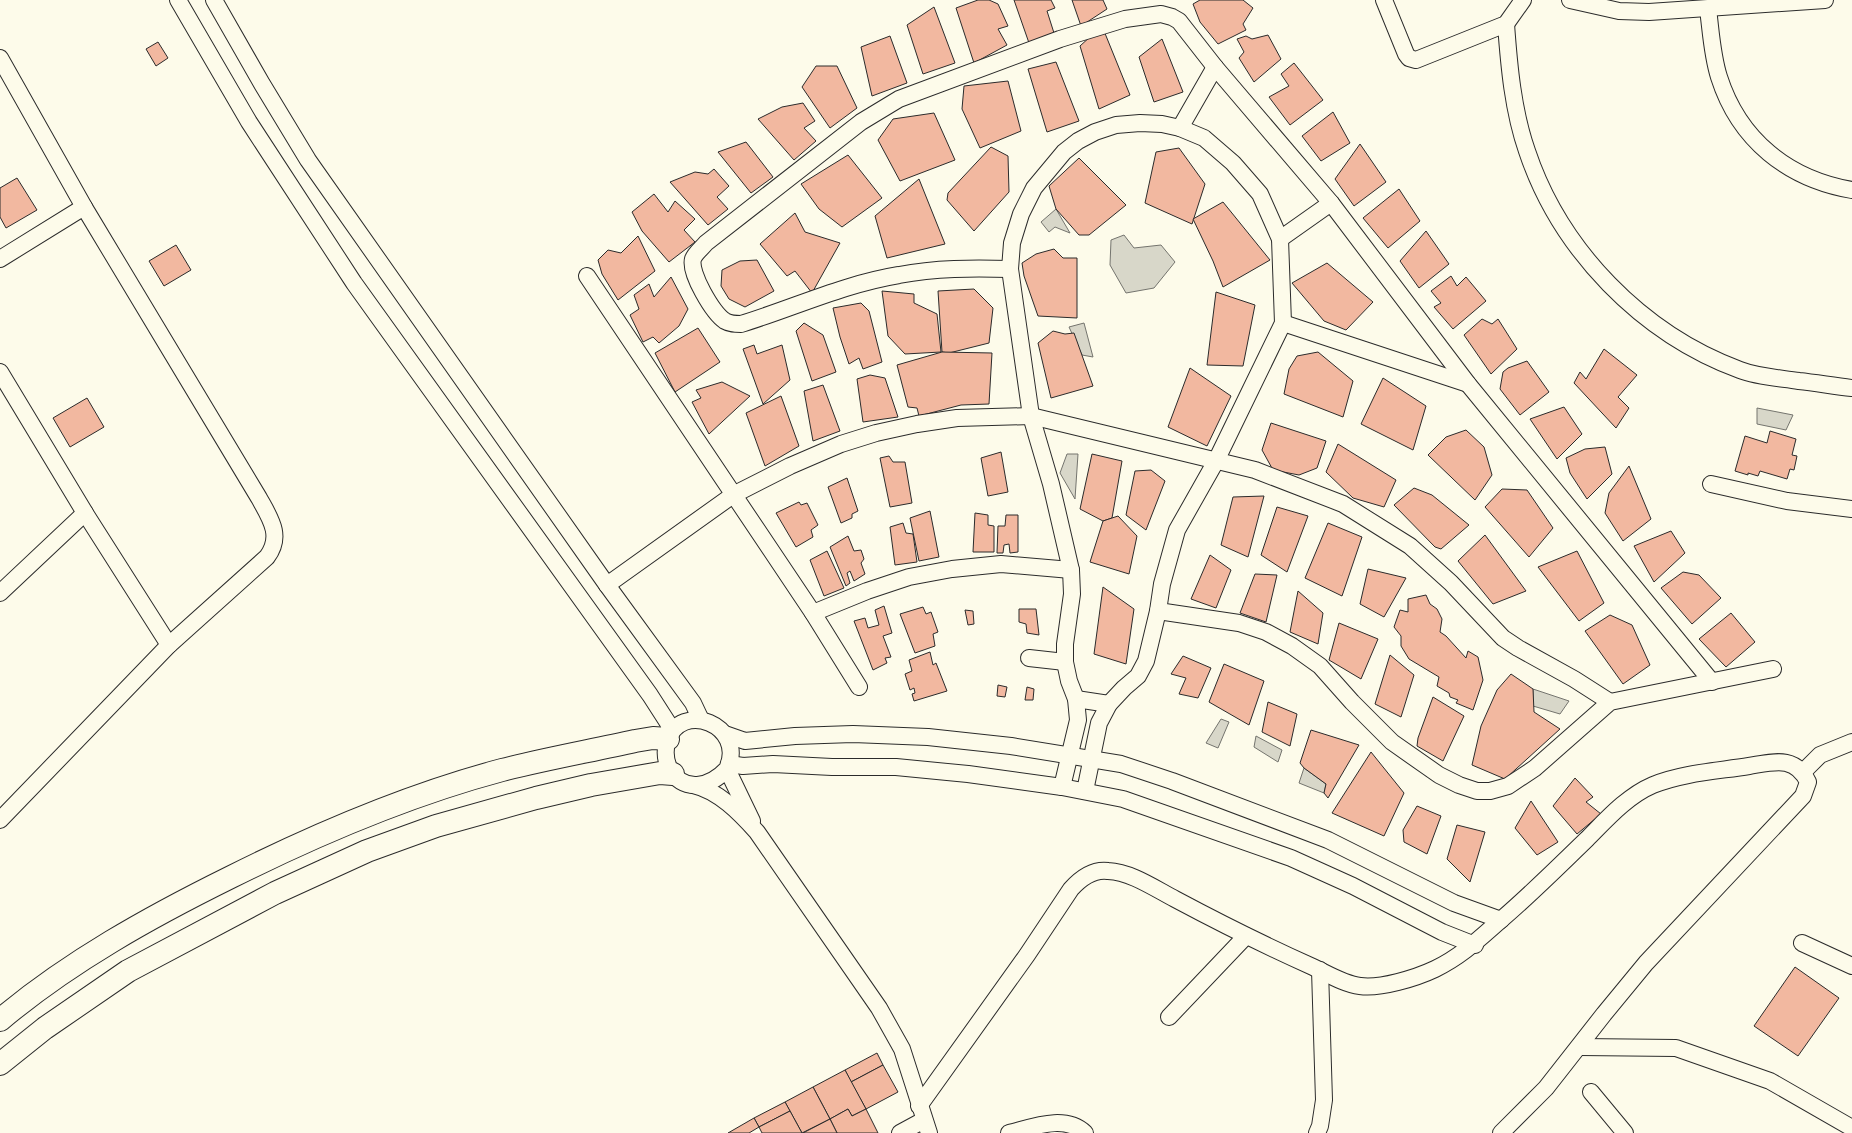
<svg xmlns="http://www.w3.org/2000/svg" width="1852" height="1133" font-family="Manrope,sans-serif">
	<rect width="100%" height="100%" fill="#fdfbea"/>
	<!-- water -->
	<g fill="#d8d7c9" stroke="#74746e">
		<path d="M1056,209L1070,233L1055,227L1049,232L1041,222Z"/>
		<path d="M1124,235L1134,248L1161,245L1175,262L1154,288L1126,293L1110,265L1111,240Z"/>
		<path d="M1084,323L1093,357L1082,355L1069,327Z"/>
		<path d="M1757,408L1793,415L1786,430L1757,424Z"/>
		<path d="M1067,454H1078L1075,499L1060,473Z"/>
		<path d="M1533,689L1569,701L1560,714L1533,706Z"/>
		<path d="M1221,719L1229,722L1218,748L1206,743Z"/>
		<path d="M1256,736L1282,750L1278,762L1254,747Z"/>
		<path d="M1304,768L1326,784L1324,793L1299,783Z"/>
	</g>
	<!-- building -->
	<g fill="#f2b8a0" stroke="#2b2b2b">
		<path d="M978,0H989L998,4L1008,26L998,29L1007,45L974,63L956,8Z"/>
		<path d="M1014,0H1051L1055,8L1047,11L1054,33L1029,43Z"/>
		<path d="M1072,0H1103L1107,9L1081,26Z"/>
		<path d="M1200,0H1243L1253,8L1243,24L1246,30L1218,44L1200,22L1193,4Z"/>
		<path d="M934,7L955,63L923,74L907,25Z"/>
		<path d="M1102,26L1130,95L1099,109L1080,46Z"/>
		<path d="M1268,35L1281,59L1254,82L1239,58L1244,52L1237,39L1246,36L1252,39Z"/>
		<path d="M890,36L907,83L872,96L861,47Z"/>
		<path d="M1162,39L1183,92L1154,102L1139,57Z"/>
		<path d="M158,42L168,58L156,66L146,49Z"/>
		<path d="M1056,62L1079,121L1047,132L1028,69Z"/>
		<path d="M1294,63L1323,100L1290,125L1269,97L1289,86L1281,74Z"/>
		<path d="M816,66H837L857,108L830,128L802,87Z"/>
		<path d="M1008,81L1021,131L980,148L962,109L964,86Z"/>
		<path d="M803,103L815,121L804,128L816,141L794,160L758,119L782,107Z"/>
		<path d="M1333,112L1350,143L1321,161L1302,136Z"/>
		<path d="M934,113L955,160L900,181L878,140L893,119Z"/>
		<path d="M746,142L773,177L751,193L718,152Z"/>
		<path d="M1360,144L1386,182L1354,206L1335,179Z"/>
		<path d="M991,147L1008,156L1009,192L974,231L947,200L948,193Z"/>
		<path d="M1179,148L1205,184L1192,224L1145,203L1156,152Z"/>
		<path d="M848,155L882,198L842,227L819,209L801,184Z"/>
		<path d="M1079,158L1126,205L1089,235H1079L1056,209L1049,186Z"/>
		<path d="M714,169L729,186L717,197L728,209L708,225L670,182L695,172L708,174Z"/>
		<path d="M17,178L37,210L6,228L0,217V188Z"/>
		<path d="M919,179L945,244L887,258L875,216Z"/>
		<path d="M1399,189L1420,221L1388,248L1363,218Z"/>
		<path d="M654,194L668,212L675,201L695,219L684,230L695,242L669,262L642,231L632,212Z"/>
		<path d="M1223,202L1270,260L1223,287L1213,261L1193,219Z"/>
		<path d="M795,213L805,232L840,243L812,293L795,271L787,276L760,244Z"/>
		<path d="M1426,231L1449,264L1419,288L1400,261Z"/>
		<path d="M638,236L655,271L618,300L602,274L598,260L608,250L621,253Z"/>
		<path d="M176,245L191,270L164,286L149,261Z"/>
		<path d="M1054,249L1063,258H1077V318L1038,316L1024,276L1022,263L1036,254Z"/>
		<path d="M757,260L774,291L745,307L729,299L721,286L722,270L740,261Z"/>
		<path d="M1327,263L1373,302L1346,330L1324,321L1292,283Z"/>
		<path d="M1451,276L1457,286L1466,277L1486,301L1453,329L1434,307L1441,303L1431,291Z"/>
		<path d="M671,277L688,309L679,326L659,343L653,337L643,342L630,315L639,309L634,295L649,284L654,297Z"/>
		<path d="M974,289L993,308L989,343L949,353L942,352L938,291Z"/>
		<path d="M882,291L914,294V303L937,314L941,352L905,354L888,336Z"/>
		<path d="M1216,292L1255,305L1243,366L1207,365Z"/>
		<path d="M861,303L869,311L882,362L863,369L859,358L849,364L840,337L833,308Z"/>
		<path d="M1482,319L1492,324L1498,319L1517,349L1491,374L1464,335Z"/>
		<path d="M804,323L823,335L836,372L812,381L796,331Z"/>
		<path d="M698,328L720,362L675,392L655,353Z"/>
		<path d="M1053,331L1065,334L1074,333L1093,386L1051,398L1038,343Z"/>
		<path d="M754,345L757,354L782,345L790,380L763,404L743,349Z"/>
		<path d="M1604,349L1637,375L1618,397L1629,408L1616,428L1574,383L1580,372L1586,379Z"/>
		<path d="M942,352L992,353L989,404L961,405L919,416L917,408L908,407L897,365Z"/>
		<path d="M1318,352L1353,381L1343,417L1284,394L1289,369L1297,356Z"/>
		<path d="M1527,361L1549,392L1520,415L1500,389L1503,372L1508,368Z"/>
		<path d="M1190,368L1231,396L1207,446L1168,427Z"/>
		<path d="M870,375L885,378L898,417L863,422L857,379Z"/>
		<path d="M1383,378L1426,406L1413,450L1361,424Z"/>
		<path d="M722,382L750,396L709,434L692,402L701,398L696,390Z"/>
		<path d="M823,385L840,431L813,441L804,391Z"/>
		<path d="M781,396L799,446L765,466L746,413Z"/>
		<path d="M87,398L104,427L70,447L53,418Z"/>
		<path d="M1564,407L1582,434L1557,459L1530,419Z"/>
		<path d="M1271,423L1326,441L1317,468L1299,475L1273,470L1262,450Z"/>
		<path d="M1466,430L1484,447L1492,475L1475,500L1428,455L1446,437Z"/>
		<path d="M1770,431L1796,439L1792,455L1797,456L1794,470L1790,469L1787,479L1760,471L1758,476L1748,473V475L1735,471L1745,436L1767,443Z"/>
		<path d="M1338,444L1396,480L1384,507L1353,498L1326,472Z"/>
		<path d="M1605,447L1612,474L1587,499L1570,473L1566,458L1585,449Z"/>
		<path d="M1001,452L1008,492L988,496L981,458Z"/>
		<path d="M1092,454L1122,461L1112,518L1103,521L1080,509Z"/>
		<path d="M889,456L893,462H905L912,503L890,507L880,458Z"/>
		<path d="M1629,466L1651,519L1623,541L1605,513L1609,493Z"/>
		<path d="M1151,470L1165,481L1146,530L1126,515L1135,471Z"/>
		<path d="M847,478L858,511L852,514V518L841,523L828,487Z"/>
		<path d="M1414,488L1432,495L1469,525L1441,549L1435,547L1394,505Z"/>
		<path d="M1502,489L1527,490L1553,528L1529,557L1485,507Z"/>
		<path d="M1264,496L1248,557L1221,545L1233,497Z"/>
		<path d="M799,502L801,505L807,503L818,525L811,530L813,537L796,547L776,513Z"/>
		<path d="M1277,507L1308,516L1287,572L1261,555Z"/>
		<path d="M930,511L939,557L919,561L910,518Z"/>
		<path d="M975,513L988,515V525L994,526V552H973Z"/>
		<path d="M1006,515H1018V552L1010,553L1009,544L1004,545L1003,553H997L998,526H1005Z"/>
		<path d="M1118,516L1137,536L1129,574L1090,562L1103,521Z"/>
		<path d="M903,523L906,533L913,534L917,562L895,565L890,527Z"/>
		<path d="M1328,523L1362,537L1342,596L1305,578Z"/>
		<path d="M1671,531L1685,553L1654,582L1634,546Z"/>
		<path d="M1485,535L1526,591L1493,604L1458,561Z"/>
		<path d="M848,536L854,551L861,550L864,559L861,563L865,574L854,581L850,571L847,573L850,583L846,586L830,547Z"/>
		<path d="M827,551L844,588L824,596L810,560Z"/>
		<path d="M1577,551L1604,603L1579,621L1538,567Z"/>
		<path d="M1210,555L1231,570L1216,608L1191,599Z"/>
		<path d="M1368,569L1406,578L1384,617L1360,604Z"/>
		<path d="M1683,572L1699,575L1721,598L1692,624L1661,588Z"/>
		<path d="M1255,574L1277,575L1266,622L1240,613Z"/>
		<path d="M1103,587L1134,609L1126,664L1094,654Z"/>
		<path d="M1298,591L1323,613L1318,644L1290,632Z"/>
		<path d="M1426,595L1430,604L1437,609L1442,619L1440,632L1446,636L1466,658L1468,651L1478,657L1483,680L1473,710L1456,703L1458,700L1450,697L1449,693L1437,686L1439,677L1409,659L1401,646V636L1394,627L1400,610L1408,612V599Z"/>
		<path d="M884,606L892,633L883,636L891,657L885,658L887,663L873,670L854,621L865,618L868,628L879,625L875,610Z"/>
		<path d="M923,607L926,614L931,612L938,632L933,634L935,646L915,653L900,614Z"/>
		<path d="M1019,609H1036L1039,635L1027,633L1026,624L1019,622Z"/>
		<path d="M965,610L973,611L974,624L968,625Z"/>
		<path d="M1731,613L1755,642L1726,667L1699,639Z"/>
		<path d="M1610,615L1632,625L1650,665L1623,684L1585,631Z"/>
		<path d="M1339,623L1378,639L1361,679L1329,660Z"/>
		<path d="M930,652L933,665L936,663L947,691L914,701L912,694L915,693L914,688L910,690L905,674L912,671L909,660Z"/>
		<path d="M1390,655L1414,675L1401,717L1375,704Z"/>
		<path d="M1183,656L1211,668L1198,698L1179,694L1186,678L1171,674Z"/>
		<path d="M1224,664L1264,681L1249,725L1209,702Z"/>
		<path d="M1511,674L1533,689L1534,712L1560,729L1505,779L1472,765L1481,726L1497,690Z"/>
		<path d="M998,685L1007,687L1005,697L997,696Z"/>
		<path d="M1027,687L1034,689L1033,700H1025Z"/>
		<path d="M1433,697L1464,716L1443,761L1417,746L1418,738Z"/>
		<path d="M1268,702L1297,714L1290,746L1262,732Z"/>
		<path d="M1311,730L1359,745L1328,798L1324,793L1326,784L1304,768L1300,763Z"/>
		<path d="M1371,752L1404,793L1384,836L1332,813Z"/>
		<path d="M1575,778L1593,797L1586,802L1601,814L1577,834L1553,806Z"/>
		<path d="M1531,801L1558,842L1537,855L1515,828Z"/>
		<path d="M1417,806L1441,816L1427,854L1404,842L1403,830Z"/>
		<path d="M1457,825L1485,832L1470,882L1447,859Z"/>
		<path d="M1795,967L1839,998L1798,1056L1754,1026Z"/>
		<path d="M877,1053L883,1065L851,1082L845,1070Z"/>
		<path d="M883,1065L898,1092L866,1109L851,1082Z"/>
		<path d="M845,1070L866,1109L852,1116L848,1109L830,1119L813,1087Z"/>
		<path d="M813,1087L830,1119L802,1133L785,1102Z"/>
		<path d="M785,1102L790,1111L759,1127L754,1118Z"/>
		<path d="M848,1109L852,1116L866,1109L878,1133H837L830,1119Z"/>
		<path d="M790,1111L802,1133H762L759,1127Z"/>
		<path d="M754,1118L759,1127L749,1133H728Z"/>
		<path d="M830,1119L837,1133H803Z"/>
	</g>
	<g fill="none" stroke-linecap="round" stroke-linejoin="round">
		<!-- street casing -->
		<g stroke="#2b2b2b" stroke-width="18">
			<g id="street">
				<path d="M178,0L249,122L354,283L650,695L668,723L671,733"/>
				<path d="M214,0L262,84L308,160L607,585L693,703L701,720"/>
				<path d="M1384,0L1406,54L1409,58L1416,60L1506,24L1523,0"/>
				<path d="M1570,0L1619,11L1649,12L1825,0"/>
				<path d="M1708,9C1711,32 1712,55 1719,77C1739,140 1788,179 1852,190"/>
				<path d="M1506,24C1509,66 1513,111 1527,151C1560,250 1642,334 1740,370C1758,377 1780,378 1799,381C1817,383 1834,386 1852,388"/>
				<path d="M0,58L84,207L259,498C270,518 283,536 267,557L169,645L0,820"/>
				<path d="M1180,128L1215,67"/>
				<path d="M1280,239L1331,203"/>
				<path d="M0,259L84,207"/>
				<path d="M1010,269C972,268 936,268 899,275C844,284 793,308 741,324C735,324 730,324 725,321C713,313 689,273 693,259C695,253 702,248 706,243L861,122L899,99L1060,39L1125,19L1161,14L1172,17L1179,21L1215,67L1331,203L1468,384L1712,682"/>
				<path d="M587,276L813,613L859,687"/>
				<path d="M1283,323L1468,384"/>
				<path d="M0,372L85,513L169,645"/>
				<path d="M1711,484L1787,501L1852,509"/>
				<path d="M607,585L733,495L790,466L841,444L876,433L917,424L957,418L1031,416L1255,470L1343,504L1410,546L1451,583L1503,638L1518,648L1574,679L1610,702"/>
				<path d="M0,593L85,513"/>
				<path d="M1158,611L1239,623L1266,632L1292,646L1320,666L1352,702L1392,742L1439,775L1459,785L1477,791H1490L1508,786L1535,768L1610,702L1773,669"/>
				<path d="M813,613L867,591L909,577L952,569L1001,564L1071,570"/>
				<path d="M1029,658L1065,662"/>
				<path d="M1076,699L1109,704"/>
				<path d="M725,734L745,741L795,736L853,734L928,737L1011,746L1121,764L1172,781L1328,840L1454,903L1501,920"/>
				<path d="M729,764L743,766L773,764L832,767H896L968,774L1062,787L1123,799L1291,858L1353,886L1442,932L1475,945"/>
				<path d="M727,769C710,787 684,794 669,768C665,759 665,750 667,742C680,699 747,725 727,769L752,821"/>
				<path d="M1803,772L1820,755L1852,742"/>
				<path d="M693,785C719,791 740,813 757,832L879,1008L902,1049L929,1133"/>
				<path d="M1062,787L1078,720L1076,699L1069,681L1065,662V644L1072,594L1071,570L1051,484L1031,416L1010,269L1012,243L1021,214L1034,188L1064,152L1078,141L1095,132L1116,125L1140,123L1162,124L1180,128L1204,138L1233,163L1260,194L1280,239L1283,323L1216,461L1177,530L1162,584L1158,611L1146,661L1138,676L1124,688L1109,704L1099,723L1085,791"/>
				<path d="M1802,943L1852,966"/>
				<path d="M1169,1017L1246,936"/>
				<path d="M1580,1047L1676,1048L1770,1081L1852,1128"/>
				<path d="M1591,1092L1625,1133"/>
				<path d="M919,1106L1027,955L1071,889C1080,879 1093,869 1108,871C1131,872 1154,888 1175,899C1220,923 1266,946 1313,967C1328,974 1344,984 1360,986C1380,989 1416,978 1435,969C1462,956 1480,938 1503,918C1532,893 1559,866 1587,839C1606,820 1627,796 1653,785C1682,773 1718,771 1749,766C1774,762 1795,755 1808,782L1803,796L1646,963L1604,1014L1546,1088L1501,1133"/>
				<path d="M900,1133L924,1120"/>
				<path d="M1009,1133C1033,1127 1065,1114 1085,1133"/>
				<path d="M1317,1133L1320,1126L1324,1100L1320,970"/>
			</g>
		</g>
		<!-- secondary casing -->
		<g stroke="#2b2b2b" stroke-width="24">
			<g id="secondary">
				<path d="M0,1020C69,962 150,917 231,877C317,834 408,795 502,770C545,759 590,751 635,741L653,738L668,739"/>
				<path d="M0,1064L45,1028L128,971L275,893L367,851L436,826L536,798L591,785L660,773L673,774"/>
			</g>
		</g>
		<!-- street -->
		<use href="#street" stroke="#fdfbea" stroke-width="16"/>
		<!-- secondary -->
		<use href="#secondary" stroke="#fdfbea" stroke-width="22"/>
	</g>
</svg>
